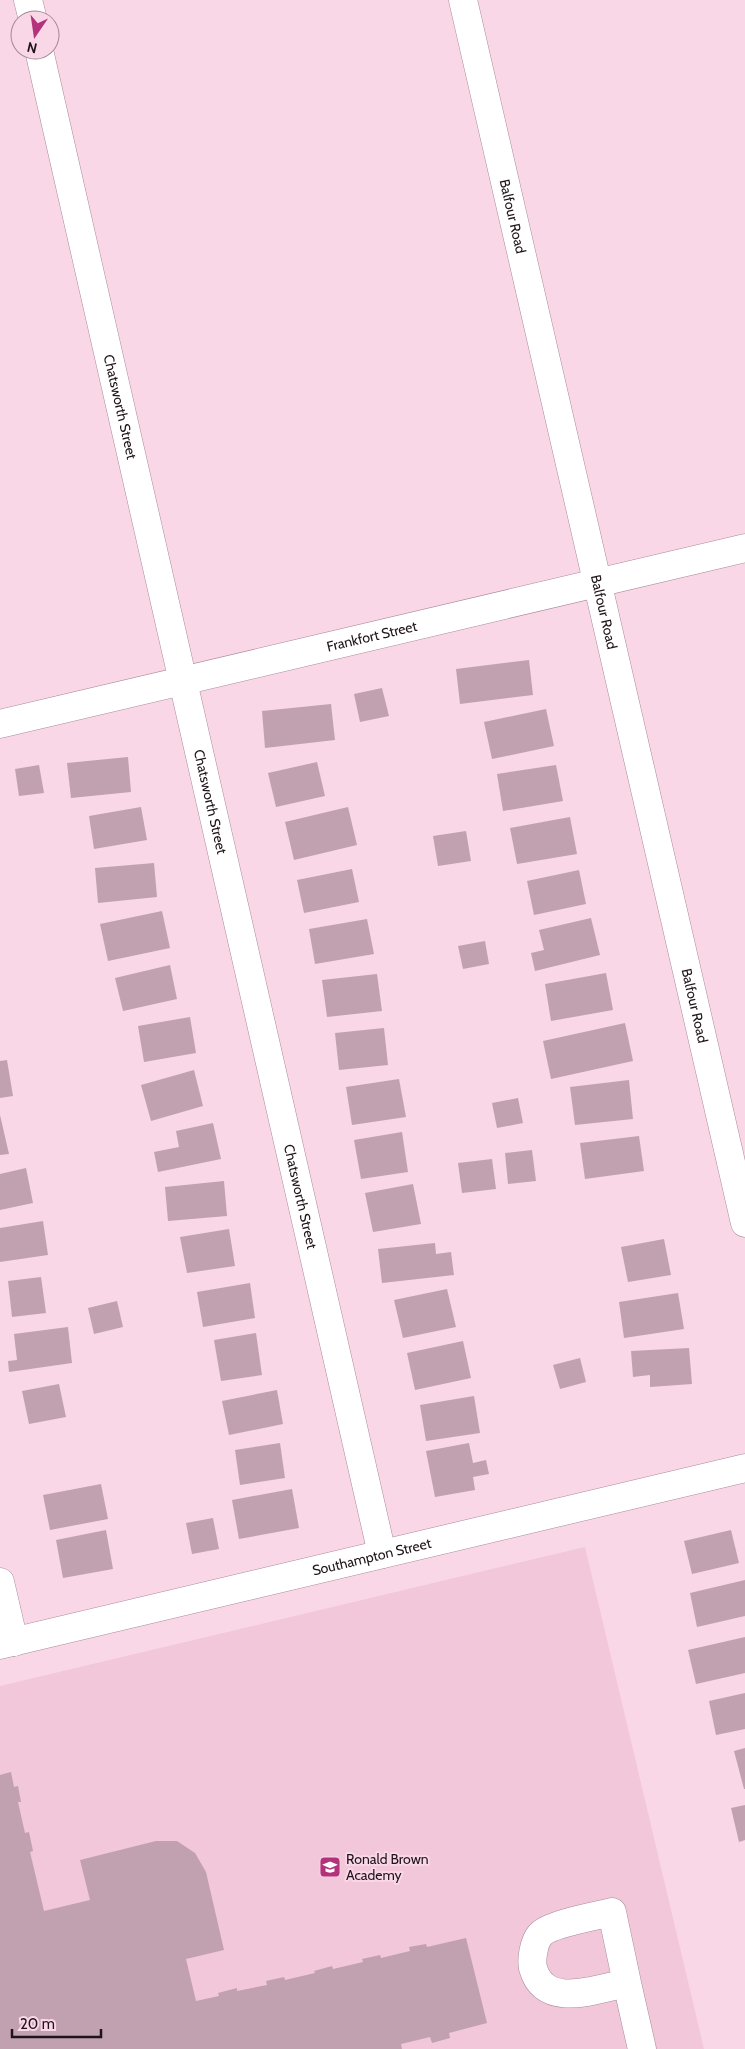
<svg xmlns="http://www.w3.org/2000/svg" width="745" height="2049" font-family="Cabin,sans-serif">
	<rect width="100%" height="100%" fill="#f9d7e6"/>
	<!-- built -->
	<path fill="#f1c7d9" d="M585,1547L704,2049H0V1686Z"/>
	<!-- building -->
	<g fill="#c1a1af">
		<path d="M529,660L533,695L460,704L456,669Z"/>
		<path d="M382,688L389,716L360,722L354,694Z"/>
		<path d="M331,704L335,740L265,748L262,711Z"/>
		<path d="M546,709L554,746L492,759L484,722Z"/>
		<path d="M128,757L131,792L71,798L67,763Z"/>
		<path d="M317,762L325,796L276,807L268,773Z"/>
		<path d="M39,765L44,793L19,796L15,769Z"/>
		<path d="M556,765L563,801L503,811L497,774Z"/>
		<path d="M141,807L147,840L94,849L89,816Z"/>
		<path d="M348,807L357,845L294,860L285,822Z"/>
		<path d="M570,817L577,854L517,864L510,828Z"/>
		<path d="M466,831L471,861L438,866L433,836Z"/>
		<path d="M154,863L157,897L98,903L95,868Z"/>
		<path d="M352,869L359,902L304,913L297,880Z"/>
		<path d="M579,870L586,904L534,915L527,881Z"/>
		<path d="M162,911L170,948L108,961L100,924Z"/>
		<path d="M591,918L600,955L535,971L531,953L544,950L539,930Z"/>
		<path d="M367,919L374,954L315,964L309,929Z"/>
		<path d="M485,941L489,964L463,969L458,946Z"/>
		<path d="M170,965L177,999L123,1011L115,978Z"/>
		<path d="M606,973L613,1010L551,1021L545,984Z"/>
		<path d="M377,974L382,1011L327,1017L322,980Z"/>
		<path d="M190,1017L196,1053L144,1062L138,1026Z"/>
		<path d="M625,1023L633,1061L551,1079L543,1041Z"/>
		<path d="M384,1028L388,1065L339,1070L335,1033Z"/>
		<path d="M7,1060L13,1096L0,1098V1061Z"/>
		<path d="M194,1070L203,1106L151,1121L141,1085Z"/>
		<path d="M399,1079L406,1117L352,1125L346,1087Z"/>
		<path d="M629,1080L633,1119L575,1125L570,1087Z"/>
		<path d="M518,1098L523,1123L497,1128L492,1103Z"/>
		<path d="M0,1115L9,1154L0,1155Z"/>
		<path d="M213,1123L221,1159L158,1172L154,1152L179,1147L176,1131Z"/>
		<path d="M402,1132L408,1172L361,1179L354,1140Z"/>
		<path d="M639,1136L644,1171L585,1179L580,1143Z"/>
		<path d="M532,1150L536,1181L508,1184L505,1153Z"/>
		<path d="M492,1159L496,1189L462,1193L458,1163Z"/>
		<path d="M26,1168L33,1203L0,1210V1174Z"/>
		<path d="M224,1181L227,1216L168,1221L165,1187Z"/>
		<path d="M413,1184L421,1224L373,1232L365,1193Z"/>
		<path d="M43,1221L48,1255L0,1262V1228Z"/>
		<path d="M229,1229L235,1266L187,1273L180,1237Z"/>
		<path d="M664,1239L671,1275L628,1282L621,1247Z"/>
		<path d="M435,1243L436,1254L451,1252L454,1275L382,1283L378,1249Z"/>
		<path d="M41,1277L46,1313L12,1317L8,1281Z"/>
		<path d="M250,1283L255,1318L203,1327L197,1292Z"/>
		<path d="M447,1289L456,1327L403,1338L394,1300Z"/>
		<path d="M678,1293L684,1329L624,1338L619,1302Z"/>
		<path d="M117,1301L123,1327L94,1334L88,1308Z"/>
		<path d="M68,1327L72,1363L9,1372L8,1361L17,1360L14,1334Z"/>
		<path d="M256,1333L262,1375L221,1381L214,1340Z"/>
		<path d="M463,1341L471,1378L415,1390L407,1353Z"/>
		<path d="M689,1348L692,1384L650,1387V1375L633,1377L631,1351Z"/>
		<path d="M580,1358L586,1382L560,1389L553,1365Z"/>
		<path d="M59,1384L66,1417L29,1424L22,1391Z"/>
		<path d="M277,1390L283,1424L229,1435L222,1401Z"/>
		<path d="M474,1396L480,1433L426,1441L420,1405Z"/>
		<path d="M280,1443L285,1478L240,1485L235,1450Z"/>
		<path d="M469,1443L473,1463L486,1460L489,1474L473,1477L475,1490L435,1497L426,1451Z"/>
		<path d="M101,1484L108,1519L50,1530L43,1495Z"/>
		<path d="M292,1489L299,1528L239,1539L232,1500Z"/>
		<path d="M213,1518L219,1549L192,1554L186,1523Z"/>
		<path d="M106,1530L113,1569L63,1578L56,1540Z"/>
		<path d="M731,1530L739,1563L692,1574L684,1541Z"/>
		<path d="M745,1580V1616L697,1627L690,1593Z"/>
		<path d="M745,1637V1673L696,1684L688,1650Z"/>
		<path d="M745,1693V1729L716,1735L709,1701Z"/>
		<path d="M745,1748V1789H744L734,1751Z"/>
		<path d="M11,1772L14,1787L18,1786L21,1802H18L25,1833L29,1832L33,1851L30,1852L44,1911L90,1900L80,1860L156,1841H177L195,1853L206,1872L224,1950L186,1959L196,2001L219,1996L218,1993L237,1988V1991L267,1985L266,1981L284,1977L285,1980L315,1973L314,1971L332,1966L333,1969L363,1962L362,1959L380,1955L381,1958L410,1951L409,1947L426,1944L427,1947L466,1938L487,2023L449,2033L450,2038L432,2043L430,2037L401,2044L402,2049H0V1775Z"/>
		<path d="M745,1805V1840L739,1842L731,1808Z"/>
	</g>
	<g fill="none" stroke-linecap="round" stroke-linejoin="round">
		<!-- minor casing -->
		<g stroke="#ab8b99" stroke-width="29">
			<g id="minor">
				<path d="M28,0L33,20"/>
				<path id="s1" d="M463,0L745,1223"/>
				<path id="s2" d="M39,50L382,1554"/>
				<path id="s3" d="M0,724L745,548"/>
				<path d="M0,1582L14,1642"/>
				<path id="s4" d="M0,1645L745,1468"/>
				<path d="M627,1983L612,1912C597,1916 549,1924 540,1935C534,1942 531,1959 533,1968C545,2010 596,1989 627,1983L642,2049"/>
			</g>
		</g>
		<!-- minor -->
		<use href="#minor" stroke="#fff" stroke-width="28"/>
	</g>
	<!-- icons -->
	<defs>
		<g id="school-square" transform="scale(1.125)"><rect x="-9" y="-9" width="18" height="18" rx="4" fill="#b4327b" stroke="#f9d7e6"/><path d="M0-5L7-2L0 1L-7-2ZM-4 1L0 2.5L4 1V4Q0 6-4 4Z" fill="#fff"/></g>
	</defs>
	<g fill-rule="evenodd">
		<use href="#school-square" x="330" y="1867"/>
	</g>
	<g text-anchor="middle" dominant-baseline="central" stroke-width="4" stroke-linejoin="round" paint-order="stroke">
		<!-- street labels -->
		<g font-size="14" fill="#1f1419" stroke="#f9d7e6">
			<text stroke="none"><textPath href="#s1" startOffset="222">Balfour Road</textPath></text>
			<text stroke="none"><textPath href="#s2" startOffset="366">Chatsworth Street</textPath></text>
			<text stroke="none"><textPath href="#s1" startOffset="628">Balfour Road</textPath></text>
			<text stroke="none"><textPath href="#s3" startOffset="382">Frankfort Street</textPath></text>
			<text stroke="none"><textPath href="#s2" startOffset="771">Chatsworth Street</textPath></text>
			<text stroke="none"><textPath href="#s1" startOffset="1032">Balfour Road</textPath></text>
			<text stroke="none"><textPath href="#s2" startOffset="1176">Chatsworth Street</textPath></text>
			<text stroke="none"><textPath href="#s4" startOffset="382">Southampton Street</textPath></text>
		</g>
		<!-- poi labels -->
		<g font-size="14" fill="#1f1419" stroke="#f9d7e6" text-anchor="start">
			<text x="346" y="1859">Ronald Brown<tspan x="346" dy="16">Academy</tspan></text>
		</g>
	</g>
	<!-- north arrow -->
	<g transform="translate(35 35) rotate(193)"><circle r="24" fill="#f9d7e6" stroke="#a28994"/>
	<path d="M0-4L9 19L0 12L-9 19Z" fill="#b4327b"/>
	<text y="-8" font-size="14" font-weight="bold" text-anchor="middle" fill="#1f1419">N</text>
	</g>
	<!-- scale -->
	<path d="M12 2029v8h89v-8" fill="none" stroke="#1f1419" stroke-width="2.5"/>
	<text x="20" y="2029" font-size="15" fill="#1f1419" stroke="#f9d7e6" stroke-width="4" paint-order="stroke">20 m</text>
</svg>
